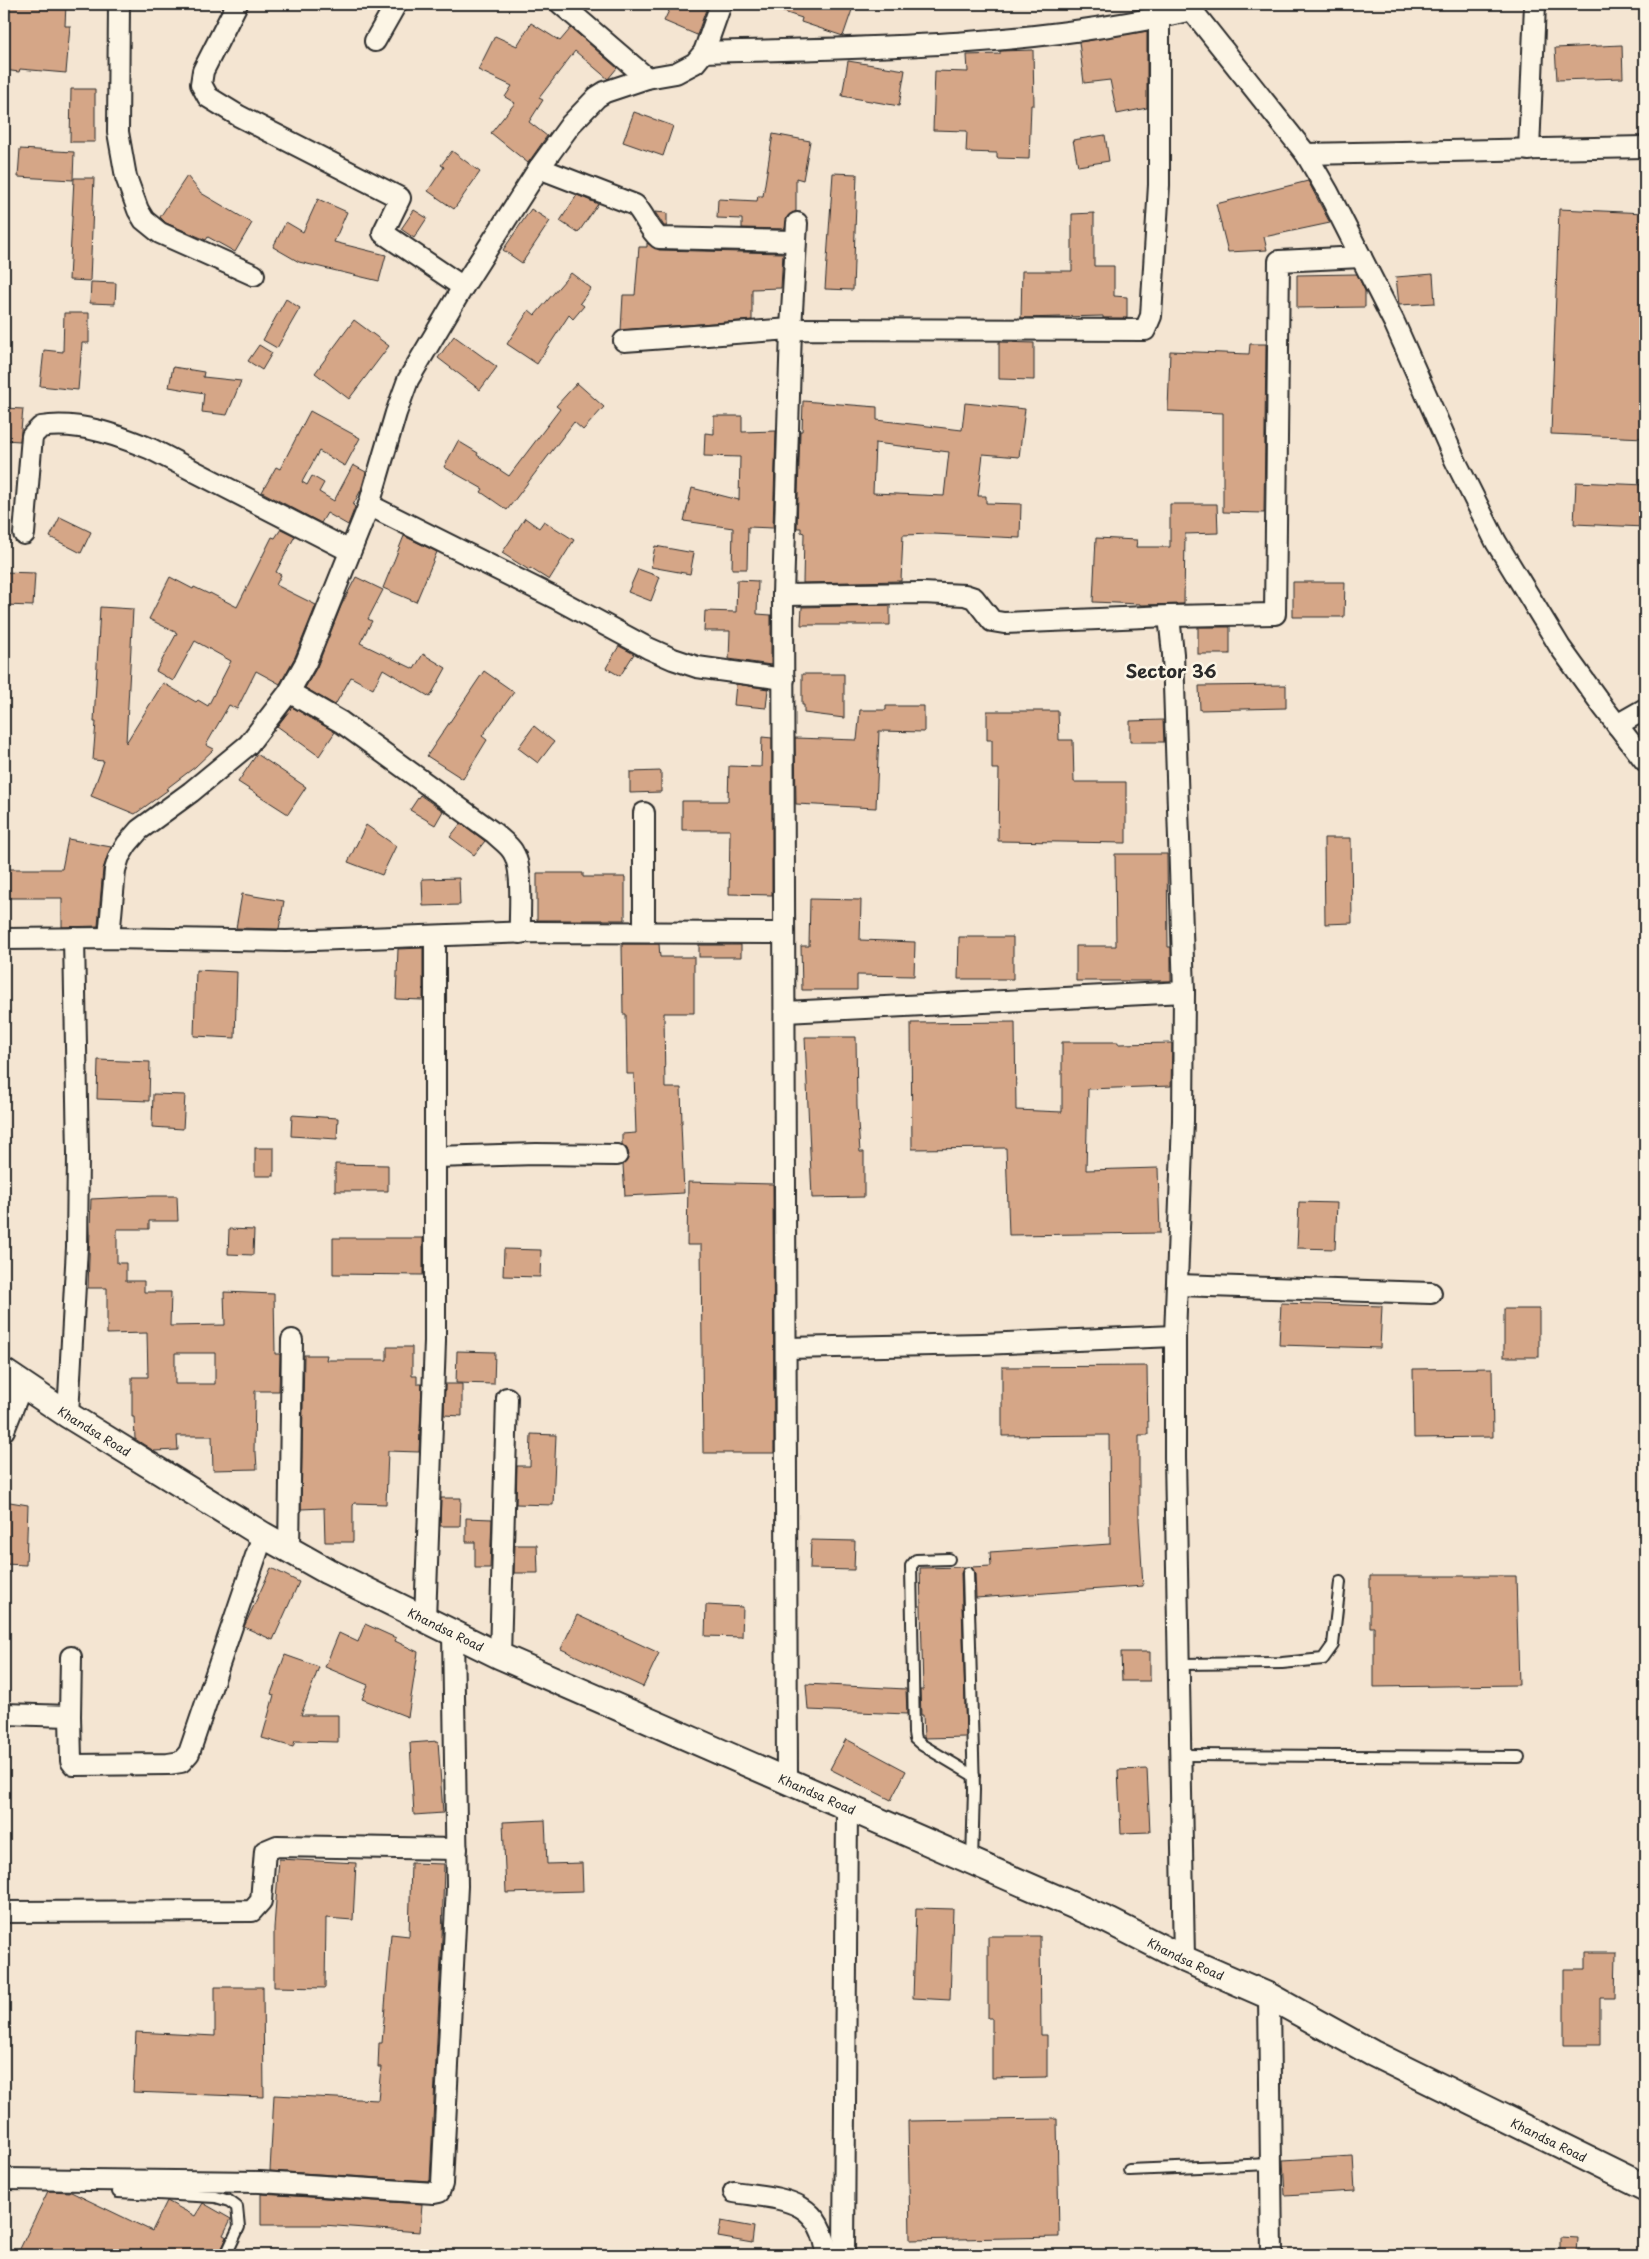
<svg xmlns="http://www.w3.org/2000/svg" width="1649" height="2259" font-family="'Playpen Sans',sans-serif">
	<rect width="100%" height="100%" fill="#f4e5d2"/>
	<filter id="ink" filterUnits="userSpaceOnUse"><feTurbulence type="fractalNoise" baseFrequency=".02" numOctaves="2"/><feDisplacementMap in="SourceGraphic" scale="10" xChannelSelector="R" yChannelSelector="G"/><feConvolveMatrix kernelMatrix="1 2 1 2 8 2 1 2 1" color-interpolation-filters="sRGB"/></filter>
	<g filter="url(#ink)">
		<!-- building -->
		<g fill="#d5a687" stroke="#2b2b2b" fill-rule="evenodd">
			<path d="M4,4H66L65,26H70L66,73L20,69L19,72L4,70Z"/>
			<path d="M672,4H708L697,35L664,21Z"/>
			<path d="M768,4H854L843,36L801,22L802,18L768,7Z"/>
			<path d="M531,23L560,41L571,28L617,68L608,79L575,51L539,98L543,100L529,122L547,136L528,163L491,133L515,103L505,97L512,86L478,70L495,36L517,46Z"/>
			<path d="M1147,31V108L1117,114L1110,80L1084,83L1079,42Z"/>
			<path d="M1622,45L1623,78L1557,80L1555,48Z"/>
			<path d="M1033,50L1034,105H1031L1029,159L997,158V153L966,152L967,131L933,130L935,71L968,72L967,55L1000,54V51Z"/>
			<path d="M848,61L905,70L899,106L842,96Z"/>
			<path d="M71,89H95V142H70Z"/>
			<path d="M634,112L673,126L663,156L623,142Z"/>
			<path d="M773,134L810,141L803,180L796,178V211L787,217L785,229L742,228V219L717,218L718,199L757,201L758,196H763Z"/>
			<path d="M1105,135L1109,161L1078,166L1073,140Z"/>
			<path d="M20,149L74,152L73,180L18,177Z"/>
			<path d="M452,151L480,172L454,209L428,191L444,167L441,165Z"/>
			<path d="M833,173L857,174L853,290L825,289Z"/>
			<path d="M187,176L201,193L252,223L235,252L208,237L206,240L166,223L160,217Z"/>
			<path d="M74,178H94L90,281L69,280Z"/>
			<path d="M1308,181L1330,223L1264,237L1267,250L1228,252L1216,204Z"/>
			<path d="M577,195L598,204L578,233L560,221Z"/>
			<path d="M318,199L347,212L334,242L386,255L379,281L299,262L273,247L286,222L303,232Z"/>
			<path d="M531,209L550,221L522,263L503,250Z"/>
			<path d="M1559,209L1645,213V438L1551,434Z"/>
			<path d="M414,210L427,218L414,238L401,229Z"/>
			<path d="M655,212L667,213V226H664Z"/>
			<path d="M1094,213V266H1114V296L1127,297V318H1103V316L1021,318L1022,271H1072V214Z"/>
			<path d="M647,243L659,250L783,253L781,288L752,289V320L621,330L623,295H635L639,247H647Z"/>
			<path d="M571,273L591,288L580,303L584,306L573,319L569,315L537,364L507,344L529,310L535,315Z"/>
			<path d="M1357,274L1365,291V307L1297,308V275Z"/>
			<path d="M1433,274L1435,303L1399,305L1396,277Z"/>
			<path d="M91,282L116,283L115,304L90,303Z"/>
			<path d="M286,299L300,308L277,348L263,340Z"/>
			<path d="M64,313H89V343H82L78,390L40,386L44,350L63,352Z"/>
			<path d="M354,320L389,346L349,399L315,373Z"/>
			<path d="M454,336L497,367L480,390L438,358Z"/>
			<path d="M999,342L1034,343V380L999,379Z"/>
			<path d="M1250,344H1266L1264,513L1223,512V413L1168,411L1170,351L1249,354Z"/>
			<path d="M259,345L272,353L262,370L248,361Z"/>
			<path d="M173,367L204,372L203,377L241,381L227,415L202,412L204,393L169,387Z"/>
			<path d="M577,383L604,407L583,430L574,422L507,510L481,492L483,489L444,467L458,441L478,453L477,455L509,476L560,409L556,406Z"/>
			<path d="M803,401L877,407V420L962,430L965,403L1025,409L1019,457L983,454L978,496H986V503L1021,504L1020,538L933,534L903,535L901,581L803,583L804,533L801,532V528H797L800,431H802ZM875,443L949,452L944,496L873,493Z"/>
			<path d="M4,408L23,409L20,441L4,440Z"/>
			<path d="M310,411L360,438L345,466L319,451L302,482L307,485L312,476L324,483L319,492L334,501L353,465L366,472L361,490L353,505L355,507L348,525L327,513L321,523L262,492L276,467L280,469Z"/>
			<path d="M714,416H742V432L776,431L773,528L748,527L747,569H732L733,528L684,521L692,488L739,500L740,457L704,456L705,433L714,434Z"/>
			<path d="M1576,482L1645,485V527L1574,524Z"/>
			<path d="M1170,504H1217L1218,533L1185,534L1184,604L1140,605V604L1093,602L1096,538L1137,540L1136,547H1170Z"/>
			<path d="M60,517L91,532L81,553L50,537Z"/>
			<path d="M525,518L539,528L544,521L574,540L549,580L530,568L529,570L502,553Z"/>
			<path d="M281,529L295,536L276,572L281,575L276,585L316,605L295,657L280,684L256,671L237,709L229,705L206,745L214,749L195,767L166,789L168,790L135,814L91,796L104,761L93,760L96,722H94L100,607L133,609L126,743L163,683L196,702L198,700L208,706L231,661L195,641L173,681L156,671L177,633L149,619L170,577L193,589L194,587L209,594L210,593L237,607L272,537L275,538Z"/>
			<path d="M404,536L437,552L416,602L383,588Z"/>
			<path d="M655,546L694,553L690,574L651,567Z"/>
			<path d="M638,569L660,577L651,601L628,592Z"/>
			<path d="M4,572L35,573L33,606L4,605Z"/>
			<path d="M356,577L383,590L368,619L372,621L360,643L414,669L423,654L446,668L430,697L383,669L373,689L351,677L335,705L305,688L317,667L341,606Z"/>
			<path d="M737,580L758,581L757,614L771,615V665L729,659L730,631H704L705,611L736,612Z"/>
			<path d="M1293,582H1345L1344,617H1293Z"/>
			<path d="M890,605V625H801L802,607Z"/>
			<rect x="1198" y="627" width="32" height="27"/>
			<path d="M619,646L634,654L620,676L606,668Z"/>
			<path d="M484,671L514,692L482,736L487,740L463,779L427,756Z"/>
			<path d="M802,674H844V718L804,713V705H802Z"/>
			<path d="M736,684L768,689L766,708L734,705Z"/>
			<path d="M1286,685V708L1200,710L1199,686Z"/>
			<path d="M886,706H924V732L879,731L876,808L796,804L795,738L857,740L860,710H886Z"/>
			<path d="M292,707L335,732L319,756L277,726Z"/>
			<path d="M987,711H1058L1059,740H1073L1074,782H1126V843L998,841L999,769H992V740H987Z"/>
			<path d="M1163,720L1164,742H1130V721Z"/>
			<path d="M534,726L554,742L538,763L518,748Z"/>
			<path d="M762,737L772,738V895L729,894L730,830H682V801H728L729,766L761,767Z"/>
			<path d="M257,754L306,787L288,814L238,782Z"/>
			<path d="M661,771V792L630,793V772Z"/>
			<path d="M420,795L443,811L435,825L410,810Z"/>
			<path d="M461,823L485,841L474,855L450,837Z"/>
			<path d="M366,825L396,846L382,875L348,862Z"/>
			<path d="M1324,838H1351L1352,923L1325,924Z"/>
			<path d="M68,839L111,847L103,869L98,926L62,927V898H4V869H62Z"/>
			<path d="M1115,854H1167L1168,947H1171V981H1076V946H1116Z"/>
			<path d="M537,873H583V877H625V920H537Z"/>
			<path d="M459,878L460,905L423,906L422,879Z"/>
			<path d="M242,894L284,901L279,929L236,928Z"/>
			<path d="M810,899L861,900L860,940L915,942L914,976L857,975V990H802L801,946H809Z"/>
			<path d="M959,937H1013V979H958Z"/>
			<path d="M622,944H659L660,957H694V1013H664L665,1088H681L682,1123H681L684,1193L625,1196L623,1165L629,1155L627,1149L622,1145V1134L636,1133L634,1074H627L626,1014H623Z"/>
			<rect x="699" y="945" width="42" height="12"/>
			<path d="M423,948V1000L396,999L398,949Z"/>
			<path d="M196,970L237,972L235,1038L194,1036Z"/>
			<path d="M1015,1022L1016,1110L1062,1112V1042H1118V1044L1172,1043L1171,1086L1088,1089L1086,1170L1158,1168L1160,1233L1009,1235L1006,1148L912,1149L911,1023Z"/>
			<path d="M805,1037H856L857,1107L860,1152H864V1197L812,1198Z"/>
			<path d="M98,1060L150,1062L149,1101L97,1099Z"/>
			<path d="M153,1094L185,1095L183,1129L152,1127Z"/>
			<path d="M292,1115L338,1118L337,1139L291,1136Z"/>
			<rect x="255" y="1148" width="19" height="28"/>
			<path d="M335,1164L388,1165V1191H335Z"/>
			<path d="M688,1182L773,1184L774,1453H703L701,1245H687Z"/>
			<path d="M153,1196H177L178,1221H149V1229H117V1263H126V1281H144V1292H171L170,1326L225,1325L224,1292L274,1294L275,1354H280L279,1391H255L254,1452H256L257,1469L213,1470L212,1436H177L178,1450L154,1451L135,1439L134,1417H132V1377H148L147,1333L107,1334V1288H88L91,1199ZM175,1353H215V1384H175Z"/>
			<path d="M1299,1202L1337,1203L1335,1249L1297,1248Z"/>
			<path d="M229,1229L254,1230L253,1255L228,1254Z"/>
			<path d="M333,1238H423V1275L333,1274Z"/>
			<path d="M504,1249L541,1250L540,1277L503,1276Z"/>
			<path d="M1281,1303L1382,1306L1380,1348L1279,1345Z"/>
			<rect x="1504" y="1309" width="35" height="48"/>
			<path d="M387,1347H412V1376H417V1384H422L419,1452L388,1451L386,1504L354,1503L353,1506V1542H325L324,1508L301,1509L304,1355H327L326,1360H387Z"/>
			<path d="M457,1351L495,1352L494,1384L456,1383Z"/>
			<path d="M1147,1366L1148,1435H1139V1520L1143,1586L976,1598L975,1573L971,1567L991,1566L990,1552L1110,1544L1109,1435L1002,1436V1367Z"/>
			<path d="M1492,1368L1493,1437L1414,1438L1413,1369Z"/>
			<path d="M445,1384H462V1416L444,1415Z"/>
			<path d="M531,1434L556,1435L553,1505L516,1504L517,1466H530Z"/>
			<path d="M441,1498H461L460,1526H440Z"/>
			<path d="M4,1501L28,1505L26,1565L4,1564Z"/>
			<path d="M466,1518L492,1519L490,1568H475V1542H466Z"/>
			<path d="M811,1540L855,1541L854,1570L810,1569Z"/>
			<path d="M515,1545H537L538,1573H514Z"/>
			<path d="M965,1567L961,1573L966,1737L924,1738L923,1715H921L920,1690H923L920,1568Z"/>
			<path d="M271,1568L299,1582L273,1640L244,1627Z"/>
			<path d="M1370,1576H1516L1519,1685L1374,1687V1627H1370Z"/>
			<path d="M706,1605L743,1607L742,1637L705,1636Z"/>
			<path d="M577,1615L659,1653L643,1687L561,1649Z"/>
			<path d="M365,1624L396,1638L395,1641L418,1652L408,1717L362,1699L368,1685L325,1667L339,1633L358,1642Z"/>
			<path d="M1121,1652H1150V1681H1122Z"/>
			<path d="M285,1655L319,1667L301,1715H338V1742L295,1741L293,1747L262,1738L274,1695L271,1694Z"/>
			<path d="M806,1684L906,1689L907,1714L808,1710Z"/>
			<path d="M846,1739L906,1771L891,1800L830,1769Z"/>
			<path d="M438,1741L443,1813L414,1815L410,1743Z"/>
			<path d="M1147,1769L1150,1832L1121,1833L1118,1770Z"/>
			<path d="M545,1820L547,1864L582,1863L583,1891L506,1893L503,1822Z"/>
			<path d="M279,1859L356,1863L353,1920L326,1918L325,1988L274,1987V1928Z"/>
			<path d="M411,1863L444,1864L442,1939L430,2181L270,2171L274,2095L378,2100L381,2067H378L379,2043H382L391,1934L409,1936Z"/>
			<path d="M916,1908L953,1909L950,2000L913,1998Z"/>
			<path d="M988,1936H1040L1041,2035H1047V2077L992,2078V2018H988Z"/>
			<path d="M1586,1952H1616L1615,1998H1600V2045H1564V1969H1586Z"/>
			<path d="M215,1987H263L264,2097L133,2092L136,2032L215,2036Z"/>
			<path d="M1057,2119L1059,2237L910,2240L908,2121Z"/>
			<path d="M1353,2156L1355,2191L1285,2195L1283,2160Z"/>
			<path d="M48,2191L71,2192L152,2231L167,2201L195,2216L203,2203L231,2219L223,2235L227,2237L219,2255H17Z"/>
			<path d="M261,2194L422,2204L420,2232L323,2225H261Z"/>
			<path d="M721,2221L754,2227L752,2243L718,2237Z"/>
			<path d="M1559,2237L1577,2238L1576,2255H1559Z"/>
		</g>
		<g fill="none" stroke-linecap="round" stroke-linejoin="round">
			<!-- service casing -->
			<g stroke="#2b2b2b" stroke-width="14">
				<g id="service">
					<path d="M949,1559L916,1560L911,1566L914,1733L915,1739L922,1745L974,1776"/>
					<path d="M968,1573L974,1790L972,1862"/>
					<path d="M1179,1664L1282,1663L1323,1659L1333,1645L1340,1582"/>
					<path d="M1181,1755L1519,1757"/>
					<path d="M1129,2170L1271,2164"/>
					<path d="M118,2192L216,2197L229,2201L237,2207L239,2227L226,2255"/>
				</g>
			</g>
			<!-- minor casing -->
			<g stroke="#2b2b2b" stroke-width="24">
				<g id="minor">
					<path d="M119,4L118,132L126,177L138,210L144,220L160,233L254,275"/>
					<path d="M237,4L203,71L201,84L208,97L239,116L400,198L383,233L463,287"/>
					<path d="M561,4L647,78"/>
					<path d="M1187,4L1306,154L1328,192L1394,322L1455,460L1496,542L1560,647L1604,708L1645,761"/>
					<path d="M375,41L396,4"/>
					<path d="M704,52C867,48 1032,47 1192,10"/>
					<path d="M1529,150L1535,4"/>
					<path d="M1306,154L1645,147"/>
					<path d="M539,168L635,205C645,215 648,229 659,238L795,241"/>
					<path d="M624,341L791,329L1145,330L1151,316L1159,185V18"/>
					<path d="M369,505L555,598L648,648L673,659L697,667L784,679"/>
					<path d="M24,534L32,436L41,427C79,421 117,435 151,449L350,551"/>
					<path d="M783,595L922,593L965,595L974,598L992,621L1004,623L1169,616L1275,614L1279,261L1361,257"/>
					<path d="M1169,616L1173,654L1184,992L1183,1120L1175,1336V1457L1184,1959"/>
					<path d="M289,692L341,722L494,833C500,839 509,845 513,852C524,869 519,912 520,933"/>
					<path d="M1617,725L1645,709"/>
					<path d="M644,813V931"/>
					<path d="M109,938L115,870L119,857L127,844L139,830L191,792L248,745L289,692L306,662L369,505L396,413L408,380L463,287L539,168L571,124L597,97L605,92L647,78L676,73L695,63L704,52L721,4"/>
					<path d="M4,939L109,938L286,941L532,932L784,933"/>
					<path d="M785,1012L1184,992"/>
					<path d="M436,1157L536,1154L617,1155"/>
					<path d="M1178,1285L1431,1293"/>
					<path d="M786,1348L982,1344L1175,1336"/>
					<path d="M68,1415L77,1247L78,1154L74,938"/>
					<path d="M4,1430L22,1385"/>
					<path d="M289,1550L292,1340"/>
					<path d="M425,1620L435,1341V936"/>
					<path d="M500,1656L507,1398"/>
					<path d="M4,1714L70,1716L71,1761L74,1765L168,1764L181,1762L189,1753L263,1535"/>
					<path d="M70,1716L71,1657"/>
					<path d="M787,1781L783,595L791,329L797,223"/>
					<path d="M4,1912L252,1911L261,1901L265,1851L277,1846L457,1849"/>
					<path d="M1269,1996L1272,2255"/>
					<path d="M4,2179L260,2182L434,2193L439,2192L442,2184L457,1886L453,1633"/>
					<path d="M734,2192C780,2199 821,2197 827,2255"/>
					<path d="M844,2255L847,1807"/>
				</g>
			</g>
			<!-- tertiary casing -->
			<g stroke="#2b2b2b" stroke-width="29">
				<g id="tertiary">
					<path id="s1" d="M4,1372L68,1415L263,1535L327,1571L500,1656L1109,1921L1184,1959L1269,1996L1372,2053L1645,2187"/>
				</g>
			</g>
			<!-- service -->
			<use href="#service" stroke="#fcf5e5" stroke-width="10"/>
			<!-- minor -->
			<use href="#minor" stroke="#fcf5e5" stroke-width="20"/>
			<!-- tertiary -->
			<use href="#tertiary" stroke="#fcf5e5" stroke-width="25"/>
		</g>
	</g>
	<g text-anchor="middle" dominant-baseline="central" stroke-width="5" stroke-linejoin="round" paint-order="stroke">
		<!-- street labels -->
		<g font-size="12" fill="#2b2b2b" stroke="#fcf5e5">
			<text stroke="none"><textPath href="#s1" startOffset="108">Khandsa Road</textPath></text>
			<text stroke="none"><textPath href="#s1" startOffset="512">Khandsa Road</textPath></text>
			<text stroke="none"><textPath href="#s1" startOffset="918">Khandsa Road</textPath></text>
			<text stroke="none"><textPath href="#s1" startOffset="1322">Khandsa Road</textPath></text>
			<text stroke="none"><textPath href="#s1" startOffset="1728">Khandsa Road</textPath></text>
		</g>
		<!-- district labels -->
		<g font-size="18" font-weight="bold" fill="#2b2b2b" stroke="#fcf5e5">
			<text x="1171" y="670">Sector 36</text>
		</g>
	</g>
	<!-- margin -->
	<rect width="1649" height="2259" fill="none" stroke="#fcf5e5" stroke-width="20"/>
	<rect x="10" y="10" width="1629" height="2239" fill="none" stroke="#2b2b2b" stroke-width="2" filter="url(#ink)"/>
</svg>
